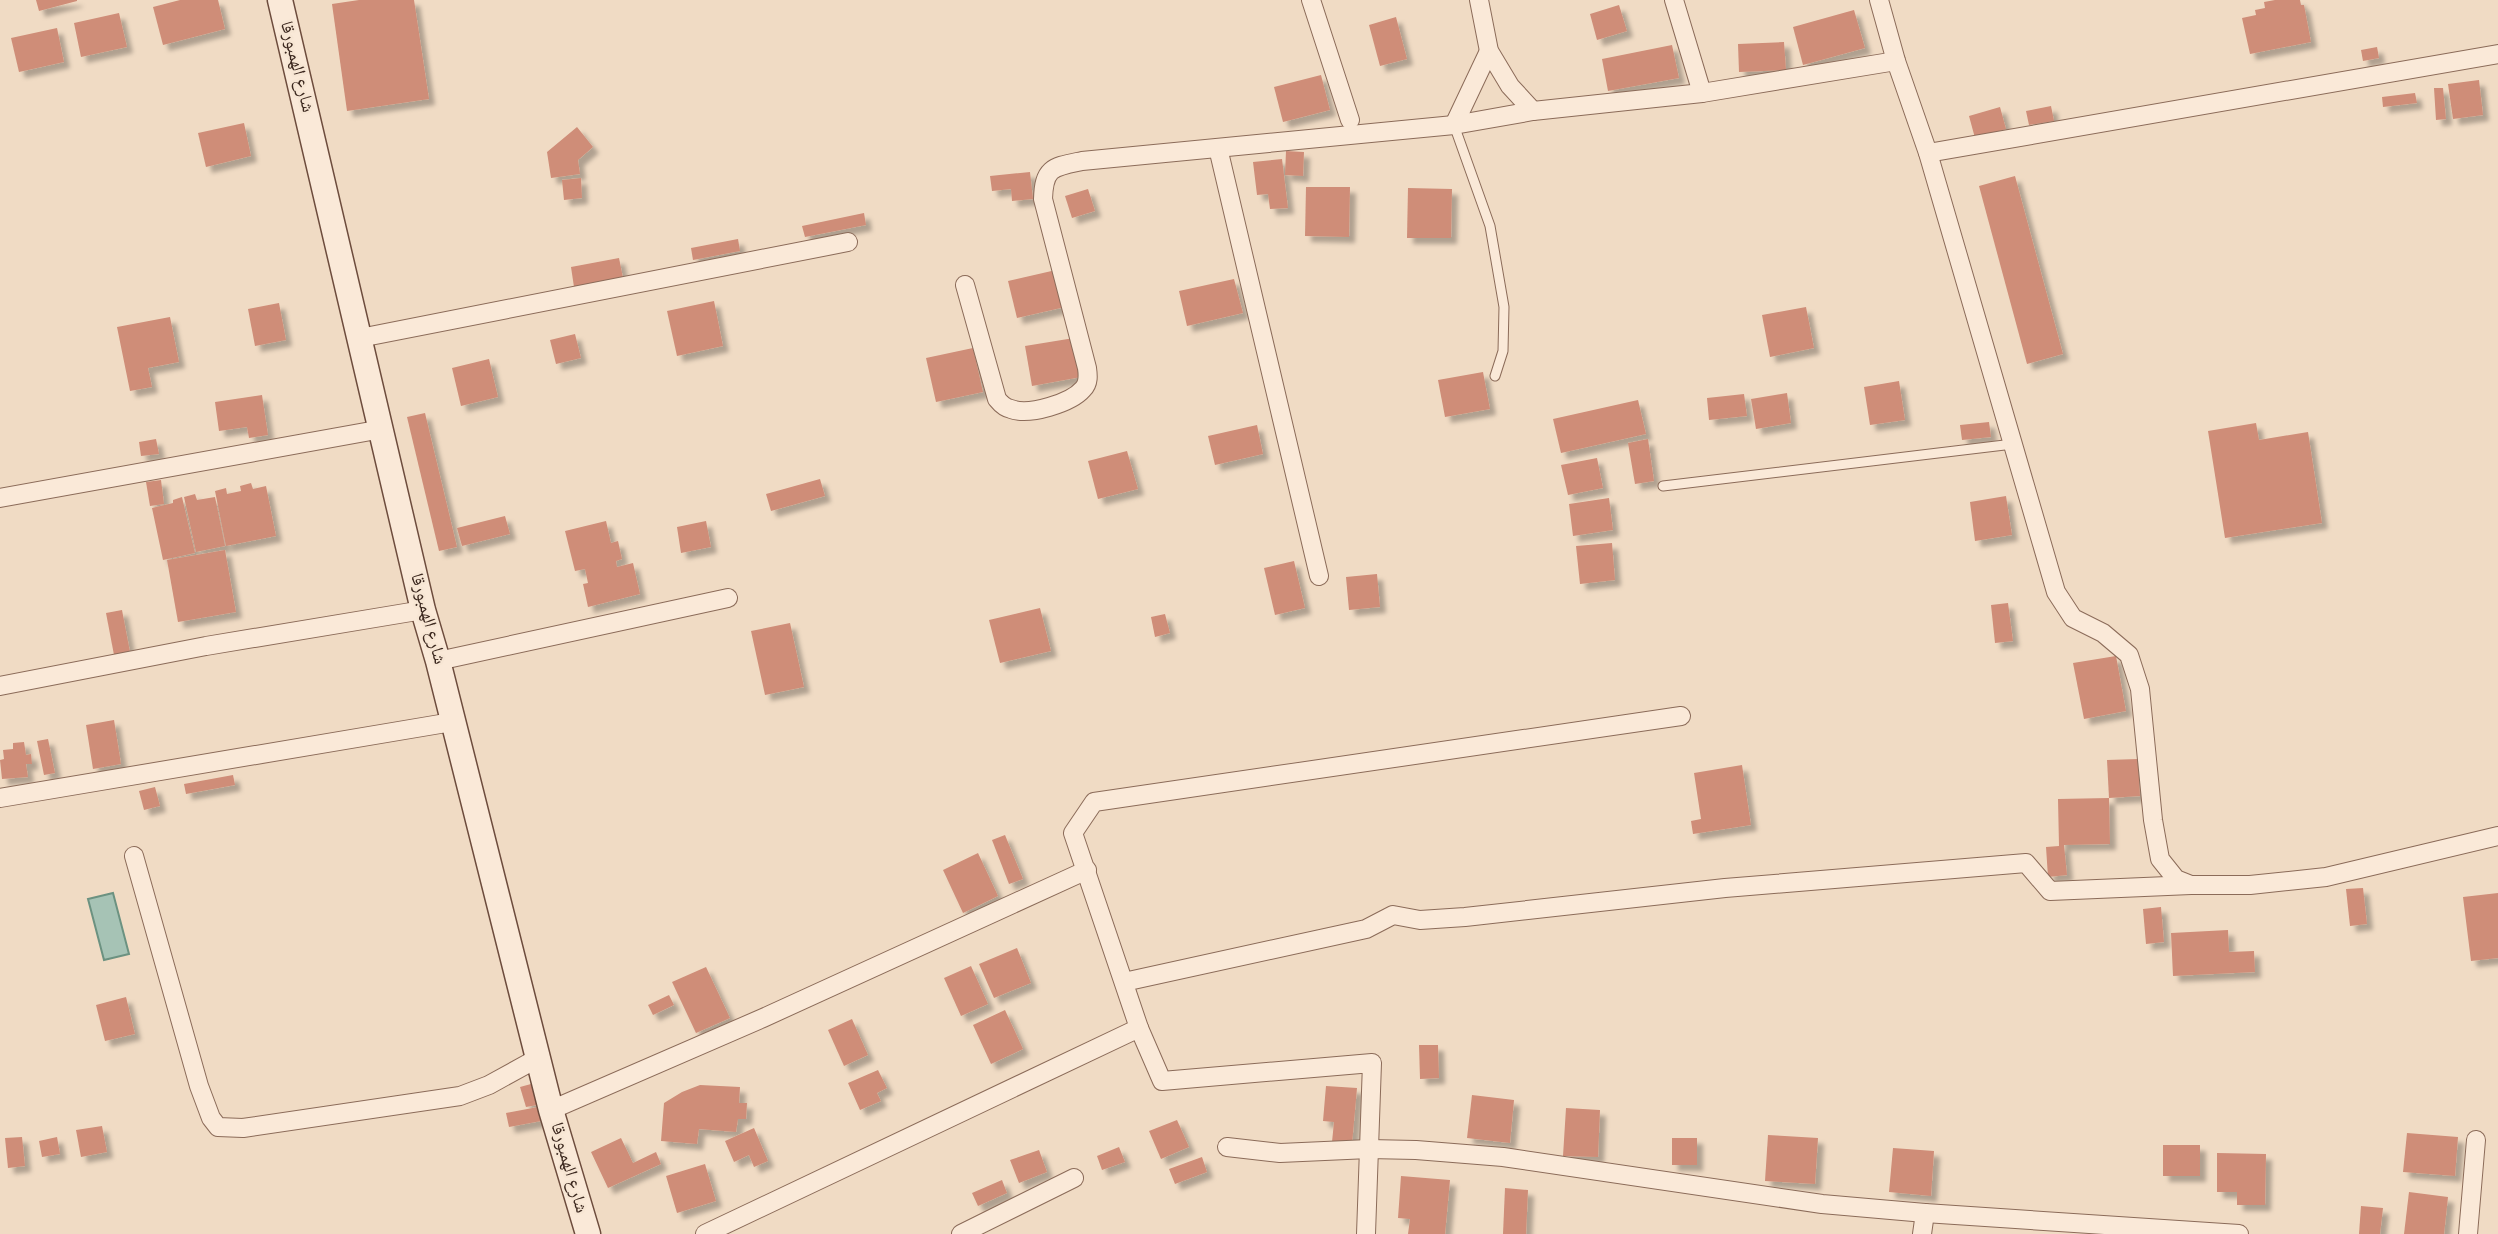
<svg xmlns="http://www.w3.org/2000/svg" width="2498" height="1234" font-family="Georgia,'Noto Naskh Arabic',serif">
	<defs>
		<filter id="shadow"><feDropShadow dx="6" dy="6" stdDeviation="2" flood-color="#0004"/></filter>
	</defs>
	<rect width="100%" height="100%" fill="#f0dbc4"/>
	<!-- water -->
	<path fill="#a6c3b5" stroke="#6c9281" stroke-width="2" d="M113,893L129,954L104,960L88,899Z"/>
	<!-- building -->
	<g fill="#cf8d78" filter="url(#shadow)">
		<path d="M36,0H77V1L39,11Z"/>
		<path d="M180,0H218L225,29L163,45L153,7Z"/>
		<path d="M359,0H414L429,99L347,111L332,4Z"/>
		<path d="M2275,0H2300L2301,5H2304L2311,42L2250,54L2242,18L2256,15L2255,10L2265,8L2264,2Z"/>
		<path d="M1619,5L1627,31L1597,40L1590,14Z"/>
		<path d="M1854,10L1865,48L1803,65L1793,27Z"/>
		<path d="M119,13L127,47L81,57L74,23Z"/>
		<path d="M1396,17L1407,59L1380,66L1369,25Z"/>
		<path d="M57,28L64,62L19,72L11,38Z"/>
		<path d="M1784,42L1786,70L1739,72L1738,44Z"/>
		<path d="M1672,45L1679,78L1608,91L1602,59Z"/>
		<path d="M2377,47L2379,58L2363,61L2361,50Z"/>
		<path d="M1321,75L1330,110L1283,122L1274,87Z"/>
		<path d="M2479,80L2483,115L2453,119L2448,84Z"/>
		<path d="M2434,88H2443L2446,119L2436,120Z"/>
		<path d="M2415,93L2417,103L2383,107L2382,97Z"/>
		<path d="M2051,106L2054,121L2029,125L2026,111Z"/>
		<path d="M2000,107L2006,129L1975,138L1969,116Z"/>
		<path d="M244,123L251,156L206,167L198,133Z"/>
		<path d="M577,127L593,147L578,160L580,174L551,178L547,152Z"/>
		<path d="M1286,151L1304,152L1303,176L1285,175Z"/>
		<path d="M1282,159L1288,208L1270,209L1268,194L1257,195L1253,162Z"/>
		<path d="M1030,172L1033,199L1012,201L1011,189L992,191L990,176Z"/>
		<path d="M2015,176L2063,354L2027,364L1979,186Z"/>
		<path d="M581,178L582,198L564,200L562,180Z"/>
		<path d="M1306,187H1350L1349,237L1305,236Z"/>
		<path d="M1408,188L1452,189L1451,238H1407Z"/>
		<path d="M1088,189L1095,211L1072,218L1065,196Z"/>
		<path d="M864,213L866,225L805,237L802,226Z"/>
		<path d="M738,239L740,251L693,260L691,248Z"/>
		<path d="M619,258L623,278L574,287L571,267Z"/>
		<path d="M1056,270L1065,307L1017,318L1008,281Z"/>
		<path d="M1234,279L1243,313L1187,326L1179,291Z"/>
		<path d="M714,301L723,346L677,356L667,311Z"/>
		<path d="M279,303L286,340L255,346L248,309Z"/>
		<path d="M1806,307L1814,348L1770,357L1762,315Z"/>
		<path d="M170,317L179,362L148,368L152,387L130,391L117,327Z"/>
		<path d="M575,334L581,358L556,364L550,340Z"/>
		<path d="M1074,338L1081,377L1032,386L1025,346Z"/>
		<path d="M973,348L983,392L936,402L926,358Z"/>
		<path d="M489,359L498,397L461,406L452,368Z"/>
		<path d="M1483,372L1490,409L1445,417L1438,380Z"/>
		<path d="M1899,381L1905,420L1870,425L1864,387Z"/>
		<path d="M1787,393L1791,423L1756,429L1751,399Z"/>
		<path d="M1744,394L1747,416L1709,420L1707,398Z"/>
		<path d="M262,395L268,435L249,438L247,427L219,431L215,402Z"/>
		<path d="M1638,400L1646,434L1561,453L1553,419Z"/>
		<path d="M425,413L457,547L439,551L407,417Z"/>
		<path d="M1989,422L1991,437L1962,440L1960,425Z"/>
		<path d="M2256,423L2259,440L2308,432L2322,523L2225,538L2208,431Z"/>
		<path d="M1257,425L1263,454L1215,465L1208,436Z"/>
		<path d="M156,439L159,454L141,456L139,442Z"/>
		<path d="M1648,439L1654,481L1635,484L1628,443Z"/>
		<path d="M1127,451L1138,489L1098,499L1088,461Z"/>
		<path d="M1597,458L1603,488L1568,495L1561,465Z"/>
		<path d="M820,479L825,496L771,511L766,494Z"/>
		<path d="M161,480L164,504L150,506L146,482Z"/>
		<path d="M251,483L253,489L266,486L276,536L226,546L215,491L226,488L227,494L241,491L240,486Z"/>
		<path d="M195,494L197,500L215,497L225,546L196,552L184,497Z"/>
		<path d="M2006,496L2012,535L1975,541L1970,502Z"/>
		<path d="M182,497L195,553L163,560L152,508L173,503V500Z"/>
		<path d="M1609,498L1613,530L1573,536L1569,504Z"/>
		<path d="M505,516L510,534L462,546L457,528Z"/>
		<path d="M606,521L611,543L618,541L622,559L616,561L617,567L633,563L640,594L588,607L583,584L588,583L585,569L575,571L565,531Z"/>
		<path d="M706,521L711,547L681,553L677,527Z"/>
		<path d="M1612,543L1615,580L1580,584L1576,546Z"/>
		<path d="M225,550L236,612L178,622L167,560Z"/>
		<path d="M1294,561L1305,608L1275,615L1264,568Z"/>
		<path d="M1377,574L1380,607L1349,610L1346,577Z"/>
		<path d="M2008,603L2013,641L1995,643L1991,605Z"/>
		<path d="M1040,608L1051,651L1000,663L989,620Z"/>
		<path d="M122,610L130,652L114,655L106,613Z"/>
		<path d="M1165,614L1170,633L1155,637L1151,617Z"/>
		<path d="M790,623L804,687L765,695L751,631Z"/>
		<path d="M2116,656L2126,711L2084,719L2073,663Z"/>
		<path d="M114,720L121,764L93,769L86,725Z"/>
		<path d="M48,739L55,773L44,775L37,741Z"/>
		<path d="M24,742L26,755L31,754L32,764H26L28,777L2,779L0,760L4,759L3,750L13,749V743Z"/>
		<path d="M2138,759L2140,796L2109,798L2107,760Z"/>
		<path d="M1742,765L1751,825L1693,834L1691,821L1701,819L1694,773Z"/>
		<path d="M233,775L235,785L186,794L184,784Z"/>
		<path d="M155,787L160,806L144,810L139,791Z"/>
		<path d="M2109,798L2110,844L2064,845L2067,875L2048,877L2046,847L2059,846L2058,799Z"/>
		<path d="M1005,835L1023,879L1009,884L992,840Z"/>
		<path d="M978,853L998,896L963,913L943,870Z"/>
		<path d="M2363,888L2367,924L2350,926L2346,889Z"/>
		<path d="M2498,893V958L2471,961L2463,897Z"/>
		<path d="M2161,907L2164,942L2146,944L2143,909Z"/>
		<path d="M2228,930L2229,952L2254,951L2255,972L2173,976L2171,933Z"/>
		<path d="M1017,948L1031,983L994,998L979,964Z"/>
		<path d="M971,966L988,1004L961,1016L944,978Z"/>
		<path d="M706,967L730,1018L696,1033L672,982Z"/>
		<path d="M669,995L674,1005L653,1015L648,1005Z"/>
		<path d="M126,997L135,1034L105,1041L96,1005Z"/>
		<path d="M1005,1010L1023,1049L991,1064L973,1025Z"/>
		<path d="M852,1019L868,1055L844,1066L828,1030Z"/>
		<path d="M1419,1045H1438L1439,1078L1420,1079Z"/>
		<path d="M878,1070L887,1088L877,1093L881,1101L860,1110L848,1083Z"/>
		<path d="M531,1084L537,1105L526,1107L520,1087Z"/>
		<path d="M700,1085L740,1087L739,1103H747L746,1119H738L736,1132L699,1129L697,1144L661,1141L664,1103L682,1092Z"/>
		<path d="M1326,1086L1357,1088L1352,1144L1332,1142L1334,1122L1323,1121Z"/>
		<path d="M1472,1095L1514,1100L1510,1143L1467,1138Z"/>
		<path d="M538,1107L541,1121L509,1127L506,1113Z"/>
		<path d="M1566,1108L1600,1110L1598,1157L1563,1156Z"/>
		<path d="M1177,1120L1189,1147L1161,1159L1149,1131Z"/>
		<path d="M102,1126L107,1152L81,1157L76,1130Z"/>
		<path d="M754,1128L768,1161L754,1167L749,1155L734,1162L725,1141Z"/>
		<path d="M2407,1133L2458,1137L2455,1176L2403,1172Z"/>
		<path d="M1768,1135L1818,1138L1815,1184L1765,1181Z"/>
		<path d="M22,1137L25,1166L8,1168L5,1138Z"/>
		<path d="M57,1137L60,1154L42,1157L39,1141Z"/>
		<path d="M621,1138L633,1163L656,1152L661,1164L608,1188L591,1152Z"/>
		<rect x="1672" y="1138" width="25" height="27"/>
		<rect x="2163" y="1145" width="37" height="31"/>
		<path d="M1119,1147L1125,1162L1102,1170L1097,1156Z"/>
		<path d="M1893,1148L1934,1151L1931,1196L1889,1192Z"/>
		<path d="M1039,1150L1047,1172L1019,1183L1010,1160Z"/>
		<path d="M2217,1153L2266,1154L2265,1205H2237V1192H2217Z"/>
		<path d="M1202,1157L1207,1172L1175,1184L1169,1169Z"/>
		<path d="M705,1164L716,1201L677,1213L666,1176Z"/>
		<path d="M1401,1176L1450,1180L1445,1234H1408L1410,1219L1398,1218Z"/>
		<path d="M1002,1180L1007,1193L978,1206L972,1193Z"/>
		<path d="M1505,1188L1528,1190L1526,1234H1503Z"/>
		<path d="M2409,1192L2448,1197L2444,1234H2404Z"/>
		<path d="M2361,1206L2383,1208L2380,1234H2359Z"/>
	</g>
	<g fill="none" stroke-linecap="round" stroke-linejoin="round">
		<!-- lane casing -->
		<g stroke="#8b6b59" stroke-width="11">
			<g id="lane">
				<path d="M1454,125L1490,226L1504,307L1503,351L1495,376"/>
				<path d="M1663,486L2013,444"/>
			</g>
		</g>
		<!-- street casing -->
		<g stroke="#8b6b59" stroke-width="20">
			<g id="street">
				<path d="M1311,0L1350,120"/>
				<path d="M1479,0L1489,51L1510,86L1533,111"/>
				<path d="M1674,0L1702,93"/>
				<path d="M1879,0L1896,61L1928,153L2056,592L2073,618L2103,633L2129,655L2140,689L2153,820L2160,859L2176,879L2191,885H2250L2326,877L2498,836"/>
				<path d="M1454,125L1489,51"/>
				<path d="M1218,148L1319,576"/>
				<path d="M1928,153L2498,54"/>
				<path d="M965,285L997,399C1001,404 1005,408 1011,409C1029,416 1071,403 1083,389C1089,383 1088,375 1087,368L1043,199C1044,167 1053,167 1082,161L1454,125L1533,111L1702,93L1896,61"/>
				<path d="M360,338L848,242"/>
				<path d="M0,498L382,429"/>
				<path d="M438,661L728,598"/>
				<path d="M0,686L206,646L423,610"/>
				<path d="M0,798L452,722"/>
				<path d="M134,856L199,1086L211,1118L218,1127L243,1128L460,1096L489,1085L538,1058"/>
				<path d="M1124,982L1366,929L1393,915L1420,920L1465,917L1725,888L2026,863L2050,891L2191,885"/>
				<path d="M1139,1028L1073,833L1094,802L1681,716"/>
				<path d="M551,1110L763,1018L1087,870"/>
				<path d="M1227,1147L1280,1153L1369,1149L1416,1150L1503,1157L1822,1204L1925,1213L2239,1234"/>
				<path d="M705,1234L1139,1028L1162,1081L1372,1063L1366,1234"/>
				<path d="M961,1234L1074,1178"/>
				<path d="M1922,1234L1925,1213"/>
				<path d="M2468,1234L2476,1140"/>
			</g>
		</g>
		<!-- secondary casing -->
		<g stroke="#6d4c3d" stroke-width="27">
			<path id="secondary" d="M280,0L423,610L438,661L551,1110L588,1234"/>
		</g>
		<!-- lane -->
		<use href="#lane" stroke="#fae9d8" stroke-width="9"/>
		<!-- street -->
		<use href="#street" stroke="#fae9d8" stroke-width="18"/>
		<!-- secondary -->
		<use href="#secondary" stroke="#fae9d8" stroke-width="24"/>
	</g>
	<g text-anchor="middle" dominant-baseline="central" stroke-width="5" stroke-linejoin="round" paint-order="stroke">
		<!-- street labels -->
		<g font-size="18" fill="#3b271e" stroke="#f7e6d4">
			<text transform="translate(296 67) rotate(76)">شارع الهمبورقا</text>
			<text transform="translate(427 619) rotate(75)">شارع الهمبورقا</text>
			<text transform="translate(568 1168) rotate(74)">شارع الهمبورقا</text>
		</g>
	</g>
</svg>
